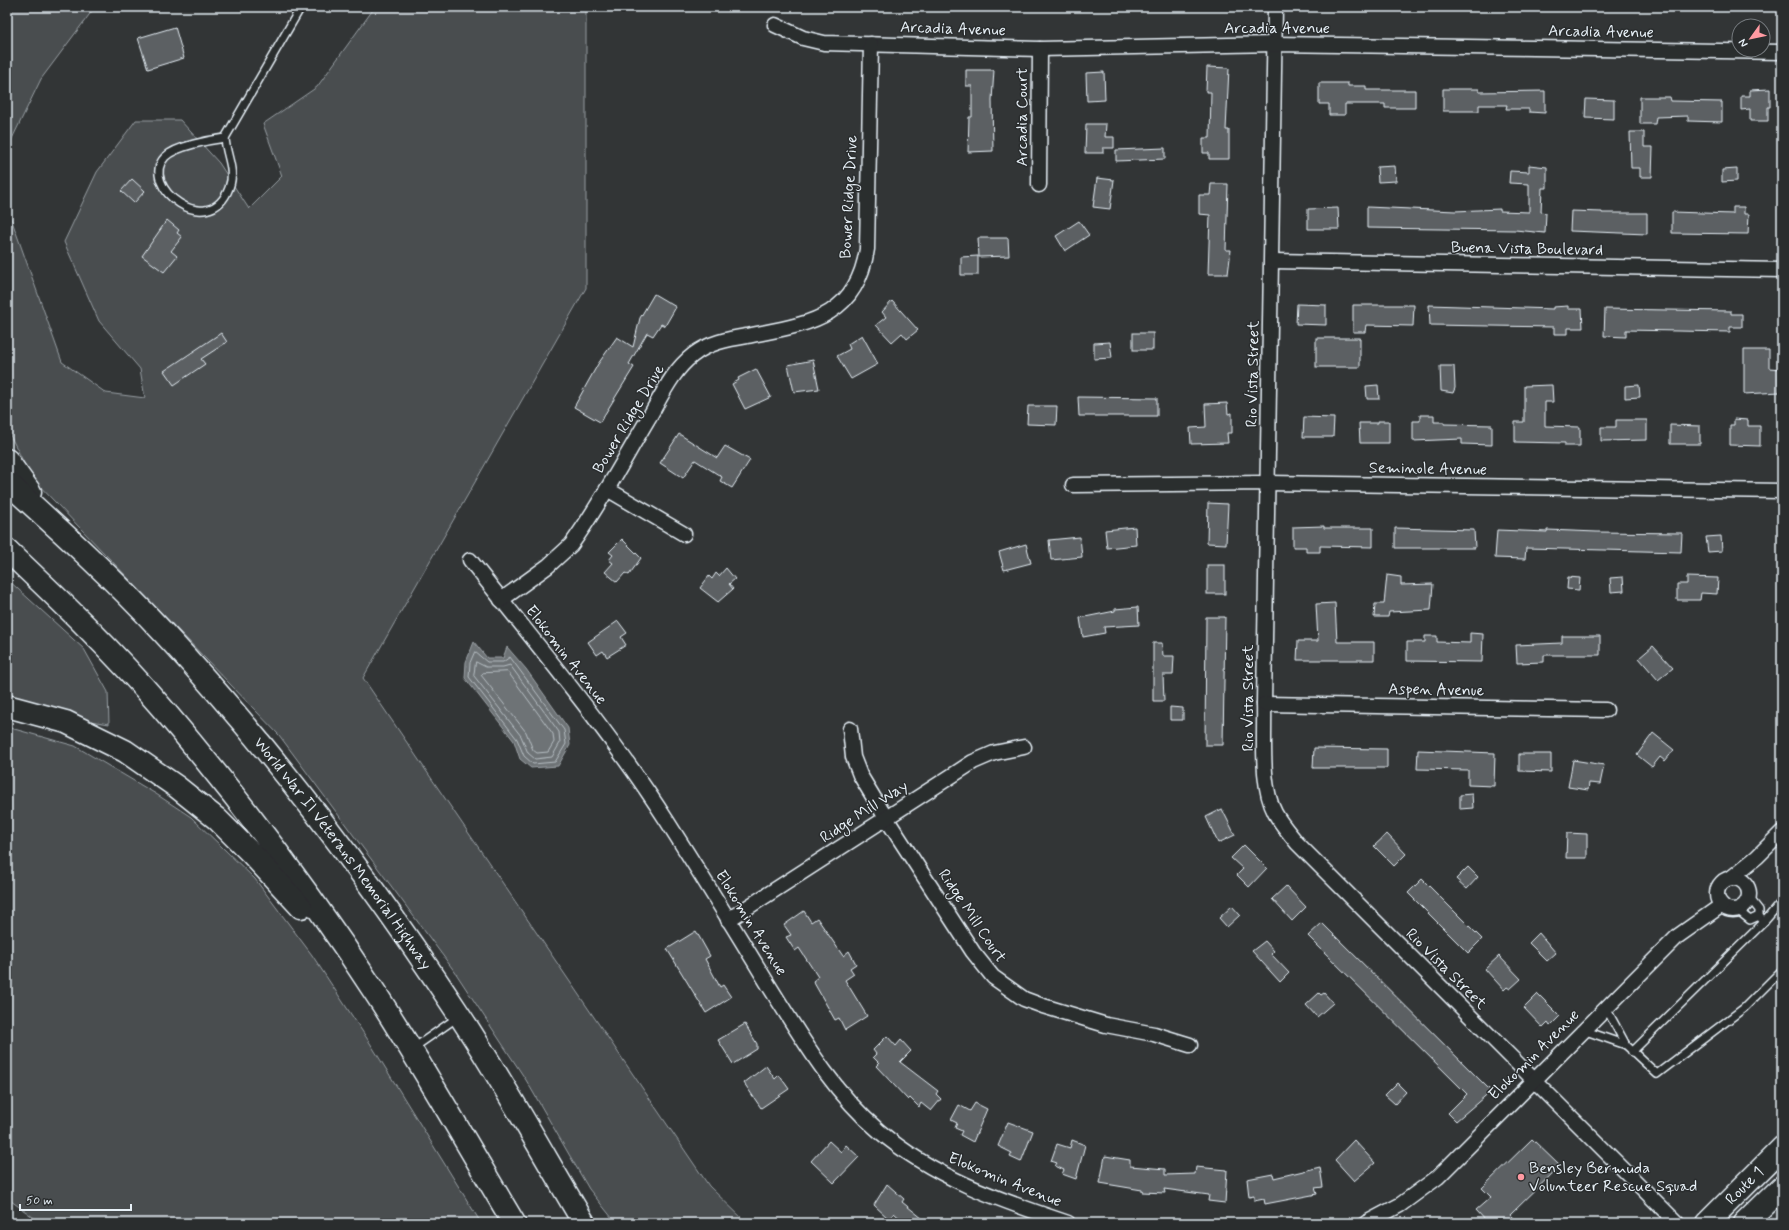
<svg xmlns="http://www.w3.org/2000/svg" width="1789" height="1230" font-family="Mynerve,sans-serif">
	<rect width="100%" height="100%" fill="#323536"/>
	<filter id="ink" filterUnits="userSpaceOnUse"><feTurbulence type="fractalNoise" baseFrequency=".025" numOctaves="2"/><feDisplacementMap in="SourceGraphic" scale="8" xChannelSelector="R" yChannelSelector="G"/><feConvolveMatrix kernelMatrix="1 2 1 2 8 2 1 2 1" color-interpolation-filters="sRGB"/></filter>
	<g filter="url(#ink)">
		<!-- green -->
		<g fill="#494d4f" stroke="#989fa4">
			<path d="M7,7H95L41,79L7,149Z"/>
			<path d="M375,7H586V288L363,678L709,1186L747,1223H616L589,1189L526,1080L455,972L279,735L31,477L7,429V207L62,362L106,393L145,398L140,369L99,321L64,242L97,172L136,120H180L219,163L249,209L282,176L263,124L317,87Z"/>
			<path d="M7,579L84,649L108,692L109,724L78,719L7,696Z"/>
			<path d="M7,727L75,746L156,794L191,817L255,879L312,955L370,1043L481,1223H41L7,1198Z"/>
		</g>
		<!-- water -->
		<path fill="#6e7376" stroke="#9fa5aa" d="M474,642L487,658H503L507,647L526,669L568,728L570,745L558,766L531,768L520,759L514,741L465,678L466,662Z"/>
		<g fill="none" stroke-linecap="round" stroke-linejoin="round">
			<!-- shore -->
			<g stroke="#b7bfc4" stroke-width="1">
				<path d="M475,652L487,662H503L510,657L564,730L566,744L555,762L533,764L524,756L517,739L469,677L470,663Z"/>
				<path d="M476,662L486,667H503L510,665L559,732L560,743L552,757L535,759L528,753L521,736L474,676Z"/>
				<path d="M508,672L553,734L554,742L548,752L537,753L533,750L526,732L481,675L483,673Z"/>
			</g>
		</g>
		<!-- building -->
		<g fill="#5c6063" stroke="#e8f1f8">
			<path d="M175,27L184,58L148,69L138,38Z"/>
			<path d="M1207,67L1229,68L1226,130H1229V159H1209V153H1203V138H1210L1211,92H1206Z"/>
			<path d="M966,70H994L992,100L993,151L968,152L969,117H972V86H966Z"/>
			<path d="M1104,72L1105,100L1087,101L1086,73Z"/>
			<path d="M1319,83H1348V86H1366V90H1415V108H1385V104H1345V115H1329V104H1319Z"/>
			<path d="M1443,89H1479V92L1545,91V113L1529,112V109H1506L1507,105H1479V111H1443Z"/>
			<path d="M1770,89V107H1768V121H1750V109L1741,110V96H1750V90Z"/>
			<path d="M1640,97H1670L1671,101L1722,102V122L1688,121V116L1656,117L1655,124H1640Z"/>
			<path d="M1586,99L1614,100V119L1585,118Z"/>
			<path d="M1086,124H1106L1105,137H1114V148H1103V153H1085Z"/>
			<path d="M1630,132H1644V147H1653L1652,177H1640V168H1631Z"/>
			<path d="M1165,148V159L1116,161V150Z"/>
			<path d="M1529,165L1547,167V188H1542L1541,212L1546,213L1545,233L1515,230L1367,228V207L1455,211L1500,209V211L1529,212V184L1509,183L1510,171L1529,172Z"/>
			<path d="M1395,166L1396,181L1378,182L1377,167Z"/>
			<path d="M1737,169V181L1722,182V170Z"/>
			<path d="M1097,178L1114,180L1110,209L1093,207Z"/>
			<path d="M132,179L145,191L134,203L121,191Z"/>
			<path d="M1211,184H1228L1226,250H1231L1228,274H1208L1210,215L1199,214V195H1210Z"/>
			<path d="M1733,207H1744V214H1749L1748,234L1672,233V212L1733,214Z"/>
			<path d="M1338,208L1339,229H1308V209Z"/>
			<path d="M1571,211L1602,212V213H1647V234L1570,231Z"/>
			<path d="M167,220L179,230L177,233L182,237L171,251L177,256L164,272L142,256Z"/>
			<path d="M1079,221L1089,235L1065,251L1056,236Z"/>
			<path d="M978,238H1008L1009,256L979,257Z"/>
			<path d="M978,256V275H961V257Z"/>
			<path d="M654,294L676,307L665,326L661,324L653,336L647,333L629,364L634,367L600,422L574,407L598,364L617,337L633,347L640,318Z"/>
			<path d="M892,301L918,330L907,339L902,333L892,342L876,325L886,317L882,312Z"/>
			<path d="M1297,304L1326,305V325L1296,324Z"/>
			<path d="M1353,305H1414L1413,326L1366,325L1365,332H1353Z"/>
			<path d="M1429,305L1553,309V307L1568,306V309H1582L1583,328H1568V334H1554V327L1430,325Z"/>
			<path d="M1605,309L1731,311V314H1742V327H1730V332L1626,330V337L1604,336Z"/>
			<path d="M221,333L227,342L201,359L205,364L174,385L164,371Z"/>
			<rect x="1133" y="333" width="20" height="17"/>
			<path d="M862,335L878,364L851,379L837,356L850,349L848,344Z"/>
			<rect x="1316" y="338" width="44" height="29"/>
			<path d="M1110,342L1112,358L1094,359V343Z"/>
			<path d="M1744,350H1769V368L1782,369L1780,392L1744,394Z"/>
			<path d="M813,360L819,389L794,392L788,365Z"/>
			<path d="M1440,366H1454L1455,388L1453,393L1441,391Z"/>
			<path d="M756,369L771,397L745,409L732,384L739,380L738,378Z"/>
			<path d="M1378,385L1379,399H1367L1366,386Z"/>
			<path d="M1552,385L1553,402H1545V426L1580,427V446H1565V443L1515,442V422H1524V386Z"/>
			<path d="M1639,385L1640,397L1625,398V386Z"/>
			<path d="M1078,397L1157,398V416H1079Z"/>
			<path d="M1227,403L1228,414L1232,413V433H1227L1228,443L1191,444L1190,428L1206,427L1205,404Z"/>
			<path d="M1028,406H1057L1056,425L1027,424Z"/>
			<path d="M1420,415H1434V422H1444V424L1492,425V445L1462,444V439L1413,441V421H1420Z"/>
			<path d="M1304,417L1334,418L1333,437H1303Z"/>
			<path d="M1734,419L1748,420V426H1760V446L1730,445V425H1734Z"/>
			<path d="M1616,420H1647V440L1601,441V427H1616Z"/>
			<path d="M1378,421H1389V443H1360L1359,423H1378Z"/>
			<path d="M1670,425L1700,426V444H1670Z"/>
			<path d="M679,434L717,458L725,446L750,460L732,488L720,481L722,477L695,460L683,478L660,463Z"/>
			<path d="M1208,503L1228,504L1226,544L1207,543Z"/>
			<path d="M1324,526V528H1373V547L1320,546V552H1306V547H1293V527Z"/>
			<path d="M1135,527L1136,545L1107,548L1105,530Z"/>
			<path d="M1395,528L1474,530L1475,548H1395Z"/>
			<path d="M1497,530L1547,532V530L1597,532L1682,533L1681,552L1526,548L1525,559L1495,558Z"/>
			<path d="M1721,536L1722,551L1708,552L1706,537Z"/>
			<path d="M1080,537L1082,557L1051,560L1049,540Z"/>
			<path d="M622,539L641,558L629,575L625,573L617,582L605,572L613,563L609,560L613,555L609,552Z"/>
			<path d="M1026,544L1031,563L1004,570L999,552Z"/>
			<rect x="1207" y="565" width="18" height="29"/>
			<path d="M726,568L735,579L729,584L733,589L718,602L700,588L709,576L712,579L716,573L719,576Z"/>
			<path d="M1387,575L1401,577V585L1433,584L1431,610L1389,612L1388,617H1374L1375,604H1384Z"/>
			<path d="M1568,577L1580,578L1579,590L1567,589Z"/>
			<path d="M1623,577L1624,591L1611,592L1610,578Z"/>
			<path d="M1687,577L1718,578L1717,594L1701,593L1700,600H1677V584H1687Z"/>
			<path d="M1335,603L1337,642H1374V660H1297L1298,641H1318L1316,604Z"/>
			<path d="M1138,607L1139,625L1104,627L1105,633L1083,637L1080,618L1115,611V609Z"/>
			<path d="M1206,617H1225L1223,745H1205Z"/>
			<path d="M618,621L627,633L621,637L626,645L607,657L603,651L597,655L588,642Z"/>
			<path d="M1470,633L1483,634L1482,662L1407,661V642H1425V636H1437V642L1470,643Z"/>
			<path d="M1562,636H1600V655H1544V662L1517,663L1516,645L1562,643Z"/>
			<path d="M1153,643H1162L1163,656H1174L1173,675H1163L1164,701H1153Z"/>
			<path d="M1653,646L1673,668L1658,680L1639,658Z"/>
			<path d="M1170,707L1183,708V720H1170Z"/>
			<path d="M1653,733L1674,750L1665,761L1660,757L1652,767L1637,755Z"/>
			<path d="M1314,748L1387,749V768H1313Z"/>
			<path d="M1418,750L1495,753L1494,786L1468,785V770L1417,769Z"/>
			<path d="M1519,754H1551V772L1519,771Z"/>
			<path d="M1573,760L1604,765L1600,784L1589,783L1588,790L1568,787Z"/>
			<path d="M1472,794L1473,808L1460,809V795Z"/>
			<path d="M1222,809L1235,835L1218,843L1206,817Z"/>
			<path d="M1567,833L1587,834V858H1566Z"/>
			<path d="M1387,834L1406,854L1394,866L1374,846Z"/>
			<path d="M1244,845L1267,868L1249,887L1237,875L1243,869L1231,858Z"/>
			<path d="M1468,867L1478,877L1467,889L1456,879Z"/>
			<path d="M1422,879L1482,939L1468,953L1408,893Z"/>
			<path d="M1286,886L1306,907L1292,921L1272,899Z"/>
			<path d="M1232,906L1240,915L1227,927L1219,918Z"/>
			<path d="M804,911L811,922L817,918L843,956L849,951L856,964L850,968L854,974L845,980L867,1016L845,1030L839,1018L835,1020L813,981L818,977L799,948L795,951L786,937L791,935L784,925Z"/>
			<path d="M1322,923L1491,1091L1456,1121L1448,1113L1467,1094L1308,936Z"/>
			<path d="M696,931L710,956L705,959L720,987L723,985L731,997L706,1013L667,949Z"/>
			<path d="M1539,933L1556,953L1547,961L1529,943Z"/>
			<path d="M1265,941L1274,951L1271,954L1289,973L1280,982L1252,951Z"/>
			<path d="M1499,956L1521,979L1510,989L1507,987L1504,990L1485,969Z"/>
			<path d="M1319,993L1321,995L1324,993L1333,1003L1317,1017L1306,1005Z"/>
			<path d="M1538,994L1560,1016L1550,1026L1548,1023L1543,1028L1524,1008Z"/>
			<path d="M745,1024L757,1044V1049L733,1064L718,1040Z"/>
			<path d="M887,1036L896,1046L901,1040L911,1051L900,1062L938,1091L936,1094L941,1099L931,1111L921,1103L919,1107L910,1098L908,1100L876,1066L879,1063L873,1057L876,1054L873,1050Z"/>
			<path d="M766,1066L775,1079L779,1075L789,1089L761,1108L744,1083Z"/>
			<path d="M1397,1083L1406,1092L1395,1104L1385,1095Z"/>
			<path d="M975,1103L987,1109L973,1142L960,1135L962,1131L955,1128L957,1123L951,1120L959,1105L970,1111Z"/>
			<path d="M1008,1122L1033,1131L1021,1162L1010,1157L1012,1153L998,1146Z"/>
			<path d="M1532,1139L1560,1166L1510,1215L1518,1223H1488L1476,1210L1491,1197L1482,1188Z"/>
			<path d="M1072,1140L1085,1145L1076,1179L1062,1174L1064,1170L1055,1166L1057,1163L1051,1161L1057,1144L1070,1148Z"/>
			<path d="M1354,1140L1375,1163L1354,1181L1335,1160Z"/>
			<path d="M829,1141L841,1152L846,1145L859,1157L834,1183L811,1161Z"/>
			<path d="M1105,1156L1130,1160V1166L1165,1169V1175L1195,1174L1196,1167L1227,1170L1225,1203L1208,1201L1209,1195L1164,1189L1165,1193L1142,1192V1190L1100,1183Z"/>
			<path d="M1320,1167L1323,1187L1315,1188L1317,1194L1265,1204L1264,1199L1254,1201V1196L1249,1197L1247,1179L1273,1174L1274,1178Z"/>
			<path d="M887,1184L904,1199L902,1202L928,1223H905L894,1213L889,1219L874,1205Z"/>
		</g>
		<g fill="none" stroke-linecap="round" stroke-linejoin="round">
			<!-- service casing -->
			<g stroke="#e8f1f8" stroke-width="10">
				<g id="service">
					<path d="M225,138C226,156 236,170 229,188C209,241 138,186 165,157C176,146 210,140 225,138Z"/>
					<path d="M225,138L301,7"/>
					<path d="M1748,896L1759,910V916L1764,922"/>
					<path d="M1736,909L1750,920L1759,916"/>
					<path d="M1606,1008L1626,1045L1657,1074L1744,1008L1782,970"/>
					<path d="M1583,1030L1626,1045"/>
					<path d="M412,1049L458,1017"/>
					<path d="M1632,1052L1764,922L1782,901"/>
				</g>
			</g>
			<!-- minor casing -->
			<g stroke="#e8f1f8" stroke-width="17">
				<g id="minor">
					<path d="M1275,7L1264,704C1265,736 1260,785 1275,813C1281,824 1290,834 1297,843L1677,1223"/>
					<path d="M775,25L803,38L824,43L1040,49L1275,44L1782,52"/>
					<path d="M1039,185L1040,49"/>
					<path d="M1272,261L1782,270"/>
					<path d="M1073,485L1268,483L1782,491"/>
					<path d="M607,489L684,534"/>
					<path d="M470,560C537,645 608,729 667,821C702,876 737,933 771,989C803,1040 833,1092 879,1131C934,1178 1000,1200 1068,1223"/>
					<path d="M501,600L548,566L571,545C600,505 623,461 648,419C661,397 672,371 693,355C708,343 728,339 747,336C806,324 856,320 867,249L871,44"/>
					<path d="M1264,704L1606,710"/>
					<path d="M850,729L853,757L860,775L886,818L973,952L993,977L1024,999L1043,1006L1106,1025L1154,1034L1190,1045"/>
					<path d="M1731,878L1757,857L1782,832"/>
					<circle cx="1733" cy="894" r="16"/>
					<path d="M728,920L973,762L994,753L1024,747"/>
					<path d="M1366,1223L1400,1205L1438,1177L1678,936L1722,905"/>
				</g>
			</g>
			<!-- primary casing -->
			<g stroke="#e8f1f8" stroke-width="25">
				<g id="primary">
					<path id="s1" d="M1707,1223L1782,1148"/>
					<path d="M1745,1223L1782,1187"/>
				</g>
			</g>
			<!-- motorway casing -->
			<g stroke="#e8f1f8" stroke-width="25">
				<g id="motorway">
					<path d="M7,460L30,492"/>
					<path id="s2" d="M7,482C60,530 113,578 161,630C272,749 370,879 460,1016C504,1083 543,1154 584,1223"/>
					<path d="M7,550C61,601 114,652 162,708C240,799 313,897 378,997C426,1071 469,1148 514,1223"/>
					<path d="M7,706L66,722L125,751L177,787L217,819L252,854L301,907"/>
				</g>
			</g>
			<!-- service -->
			<use href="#service" stroke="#2a2d2e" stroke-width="7"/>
			<!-- minor -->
			<use href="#minor" stroke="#2a2d2e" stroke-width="14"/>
			<!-- primary -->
			<use href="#primary" stroke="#2a2d2e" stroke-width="22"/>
			<!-- motorway -->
			<use href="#motorway" stroke="#2a2d2e" stroke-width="22"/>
		</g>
	</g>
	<!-- markers -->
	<circle fill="#ff9aa2" stroke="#2a2d2e" stroke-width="1.5" cx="1521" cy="1177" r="4"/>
	<g text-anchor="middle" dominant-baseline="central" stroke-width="3" stroke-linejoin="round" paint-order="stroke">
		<!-- street labels -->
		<g font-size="16" fill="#e8f1f8" stroke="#2a2d2e">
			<text x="1277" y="28">Arcadia Avenue</text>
			<text transform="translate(953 29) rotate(2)">Arcadia Avenue</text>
			<text transform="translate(1601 32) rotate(1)">Arcadia Avenue</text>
			<text transform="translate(1022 117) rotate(-90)">Arcadia Court</text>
			<text transform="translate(849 197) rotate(-87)">Bower Ridge Drive</text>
			<text transform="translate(1527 249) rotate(1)">Buena Vista Boulevard</text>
			<text transform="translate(1253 374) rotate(-89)">Rio Vista Street</text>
			<text transform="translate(629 419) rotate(-59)">Bower Ridge Drive</text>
			<text transform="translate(1428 469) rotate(1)">Seminole Avenue</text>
			<text transform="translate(566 655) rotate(52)">Elokomin Avenue</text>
			<text transform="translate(1436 690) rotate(1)">Aspen Avenue</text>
			<text transform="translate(1248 698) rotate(-90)">Rio Vista Street</text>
			<text transform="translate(864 812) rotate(-33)">Ridge Mill Way</text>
			<text stroke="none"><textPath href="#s2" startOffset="502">World War II Veterans Memorial Highway</textPath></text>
			<text transform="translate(972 916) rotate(56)">Ridge Mill Court</text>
			<text transform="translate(751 923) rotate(58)">Elokomin Avenue</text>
			<text transform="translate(1446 969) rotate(45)">Rio Vista Street</text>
			<text transform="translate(1534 1055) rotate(-45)">Elokomin Avenue</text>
			<text transform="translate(1005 1180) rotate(22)">Elokomin Avenue</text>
			<text stroke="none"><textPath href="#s1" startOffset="53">Route 1</textPath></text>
		</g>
		<!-- poi labels -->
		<g font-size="16" fill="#e8f1f8" stroke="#2a2d2e" text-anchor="start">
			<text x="1529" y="1168">Bensley Bermuda<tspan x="1529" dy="18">Volunteer Rescue Squad</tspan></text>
		</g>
	</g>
	<!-- margin -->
	<rect width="1789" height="1230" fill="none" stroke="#2a2d2e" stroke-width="24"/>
	<rect x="12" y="12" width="1765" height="1206" fill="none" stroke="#e8f1f8" stroke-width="1.5" filter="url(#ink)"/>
	<!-- north arrow -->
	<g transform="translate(1751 38) rotate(237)"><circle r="19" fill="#2a2d2e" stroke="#767b7f"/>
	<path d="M0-3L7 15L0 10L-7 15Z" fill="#ff9aa2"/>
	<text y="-6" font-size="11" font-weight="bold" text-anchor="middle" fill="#e8f1f8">N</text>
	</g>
	<!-- scale -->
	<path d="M20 1204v6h111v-6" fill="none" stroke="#e8f1f8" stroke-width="2"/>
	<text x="26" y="1204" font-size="12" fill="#e8f1f8" stroke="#2a2d2e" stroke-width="3" paint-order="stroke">50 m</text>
</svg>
